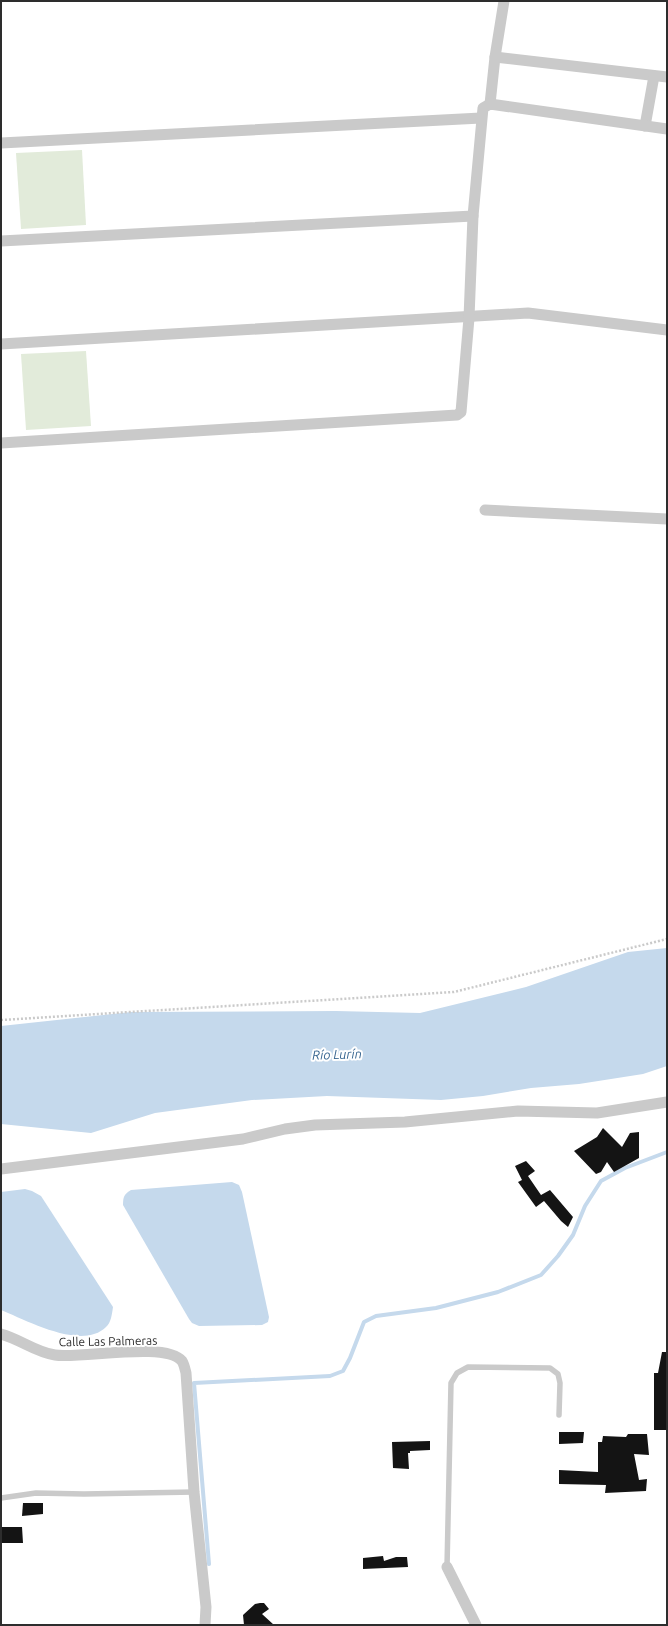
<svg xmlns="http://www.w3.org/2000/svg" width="668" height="1626" font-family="Ubuntu,sans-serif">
	<rect width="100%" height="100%" fill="#fff"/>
	<!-- green -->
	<g fill="#e2ebda">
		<path d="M82,150L86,225L21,229L16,153Z"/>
		<path d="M86,351L91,426L26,430L21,354Z"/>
	</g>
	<!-- water -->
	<g fill="#c5d9ec">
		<path d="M667,948V1066L643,1074L579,1084L531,1088L483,1096L441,1100L327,1096L252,1100L155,1113L91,1133L1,1124V1026L131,1012L336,1011L420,1013L526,987L628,952Z"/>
		<path d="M232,1182L239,1185L242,1192L269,1317L268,1322L262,1325L199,1326L192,1323L189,1319L123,1205C123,1197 124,1194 131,1190Z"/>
		<path d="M25,1189L32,1191L41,1196L113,1307C112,1314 111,1323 106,1327C82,1351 26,1320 1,1310V1192Z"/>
	</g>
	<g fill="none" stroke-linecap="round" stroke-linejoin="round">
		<!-- stream -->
		<path stroke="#c5d9ec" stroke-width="4" d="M209,1564L194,1383L330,1376L343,1371L350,1358L364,1322L376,1316L436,1308L498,1292L541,1275L558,1256L573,1235L585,1206L601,1181L625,1168L667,1152"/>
	</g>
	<!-- building -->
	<g fill="#141414">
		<path d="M603,1128L622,1147L630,1133L639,1132V1158L614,1172L607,1162L601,1172L596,1174L574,1151L597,1137Z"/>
		<path d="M526,1161L535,1171L528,1176L541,1195L550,1190L573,1217L568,1227L561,1221L544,1201L536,1207L518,1182L522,1180L515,1166Z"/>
		<path d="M662,1352H667V1430H654V1373H658Z"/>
		<path d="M559,1432H584L583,1443L559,1444Z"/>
		<path d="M628,1434H647L649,1455L634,1454L639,1480L647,1479L646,1491L605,1493L606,1485L559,1484V1470L598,1472V1442H602L603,1436L626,1437Z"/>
		<path d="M430,1441V1450L410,1451V1453H408L409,1469L393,1468L392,1442Z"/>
		<path d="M23,1503H43V1514L22,1516Z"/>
		<path d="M1,1527H22L23,1543H1Z"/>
		<path d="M383,1556L384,1561L396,1557H407L408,1567L363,1569V1558Z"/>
		<path d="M260,1603H264L269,1609L262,1614L274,1625H244L243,1615L255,1604Z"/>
	</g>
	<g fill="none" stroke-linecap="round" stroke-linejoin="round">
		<!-- path -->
		<path stroke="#cacaca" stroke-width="2.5" stroke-dasharray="2 2" stroke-linecap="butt" d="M1,1020L454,992L667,939"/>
		<!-- lane -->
		<g stroke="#cacaca" stroke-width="5.5">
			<path d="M1,1498L36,1493L84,1494L194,1492"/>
			<path d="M447,1567L451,1383L457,1373L468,1367L550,1368L558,1374L560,1383L559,1415"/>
		</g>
		<!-- street -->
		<g stroke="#cacaca" stroke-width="11">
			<path d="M495,57L667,77"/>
			<path d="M490,104L495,57L504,1"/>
			<path d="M645,126L654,76"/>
			<path d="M1,143L481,118"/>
			<path d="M1,241L473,216"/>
			<path d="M1,344L528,313L667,330"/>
			<path d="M1,443L457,415L461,412L469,318L473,216L483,108L490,104L667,129"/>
			<path d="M485,510L667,519"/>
			<path d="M1,1169L243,1139L285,1129L315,1125L405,1122L518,1111L597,1113L667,1102"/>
			<path d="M1,1334C20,1339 35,1352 55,1355C81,1359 166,1341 182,1361C184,1364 185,1369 186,1373L194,1492L206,1607L205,1625"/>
			<path d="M447,1567L476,1625"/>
		</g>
	</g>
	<g text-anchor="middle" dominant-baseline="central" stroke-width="4" stroke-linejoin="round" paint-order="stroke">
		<!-- street labels -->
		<g font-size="12" fill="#2d2d2d" stroke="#fff">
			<text transform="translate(108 1341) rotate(-1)">Calle Las Palmeras</text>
		</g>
		<!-- water labels -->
		<g font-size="13" font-style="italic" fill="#396791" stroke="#fff">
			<text transform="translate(337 1054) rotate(-2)">Río Lurín</text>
		</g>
	</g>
	<!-- border -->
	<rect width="668" height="1626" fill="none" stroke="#2d2d2d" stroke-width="4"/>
</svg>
